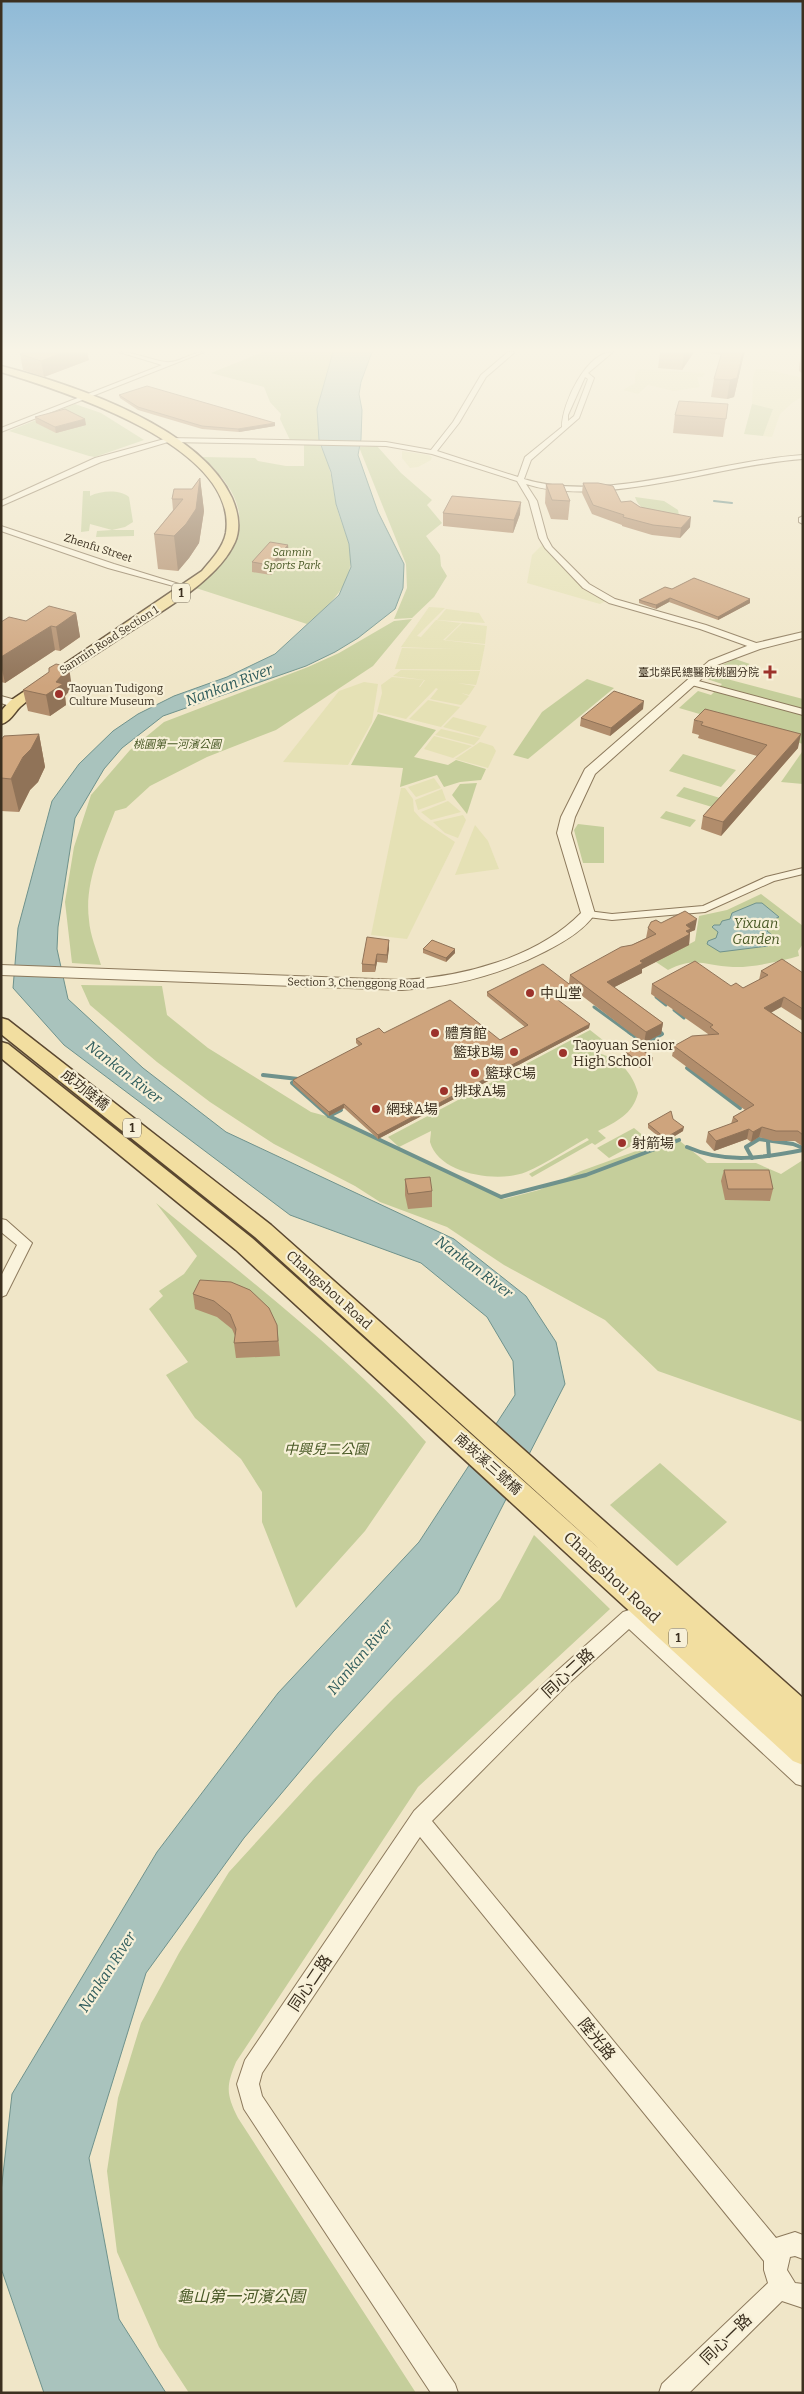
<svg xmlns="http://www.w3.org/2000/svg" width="804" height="2394" font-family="Bitter,'Noto Sans TC',serif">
	<rect width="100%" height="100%" fill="#f0e6c8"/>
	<!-- farmland -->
	<g fill="#e5e1b5">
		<path d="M639,369L652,370L705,373L703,377H697L700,387L674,391L648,385L638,394L623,390L635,383V374Z"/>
		<path d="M756,369H764L803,378V396L792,403L780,414L772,437L763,436L773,409L752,404L753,377Z"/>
		<path d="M402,451L428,455L432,457L431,460L418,467L410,468L402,458Z"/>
		<path d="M542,545L593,595L606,601L600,604L527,583L532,555Z"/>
		<path d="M429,607L445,608L417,636L421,637L436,620L461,623L443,640L485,645L480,670L395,669L402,648L455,649L401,647Z"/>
		<path d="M446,609L479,613L485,623L437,620Z"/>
		<path d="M462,623L487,626L485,644L445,640Z"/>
		<path d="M401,670L480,671L476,685L457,683L475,686L469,695L461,693L469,696L461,705L430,699L438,689L436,688L406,719L377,712L382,693L381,685L392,677L424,680L419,687H420L425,680L393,676Z"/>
		<path d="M364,682L378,684L372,722L348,765L283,762L339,691Z"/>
		<path d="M428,700L460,707L441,727L409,719Z"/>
		<path d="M453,717L487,726L480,737L443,727Z"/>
		<path d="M441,729L480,738L474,745L435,735Z"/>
		<path d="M434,736L472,746L453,758L424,749Z"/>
		<path d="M480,742L493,746L496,751L488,768L455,759Z"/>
		<path d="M434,778L441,788L416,797L408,787Z"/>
		<path d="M401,788H405L413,799L414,811L421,819L455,842L407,939L371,935Z"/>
		<path d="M442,789L446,800L418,810L415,800Z"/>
		<path d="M448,801L461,812L431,820L421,812Z"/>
		<path d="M463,815L466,820L458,838L445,833L433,822Z"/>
		<path d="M475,825L488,841L499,869L455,875Z"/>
	</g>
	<!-- green -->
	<g fill="#c5ce9b">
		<path d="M263,352H333L317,409L319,440H290L280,419L281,414L270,402L264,387L211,373Z"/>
		<path d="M75,404L101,413L144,440L95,457L89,456L9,431Z"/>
		<path d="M752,404L773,409L763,436L744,434Z"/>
		<path d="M304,444L320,445C331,464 332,483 336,504C339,517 345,531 349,544C357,583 333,601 307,624L196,588C251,545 255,504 202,457L255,458L258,461L286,466H304Z"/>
		<path d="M377,446L401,473L432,500L427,505L442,523L426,536L440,555L441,566L447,576L434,597L412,618L394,619L407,588L406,564L359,447Z"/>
		<path d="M83,491H90V496C101,491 119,489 129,497L133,522L125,527L112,530H134V536L96,537L97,531L112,530L90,524L89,531L81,532Z"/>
		<path d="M635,497L664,501L678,510L679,515C663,513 641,516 635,497Z"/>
		<path d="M412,619L373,666L276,730L207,757L150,786L126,808L115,811C102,845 84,883 89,920C90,935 97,951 101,965L72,963L65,902L74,847L91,795L130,750L164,722L308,667L339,653L394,621Z"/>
		<path d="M735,659L750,664L727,679L803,699V744L679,708L698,691L711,695L722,684L707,679L722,665Z"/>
		<path d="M587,679L614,688L528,759L513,755L542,712Z"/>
		<path d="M378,714L436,730L414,757L448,765L456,760L486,769L481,780L460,782L444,787L437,775L400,787L403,768L351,765Z"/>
		<path d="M802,752L803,784L781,782Z"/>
		<path d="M683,754L736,770L721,787L669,771Z"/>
		<path d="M477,783L467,814L452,795L460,784Z"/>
		<path d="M684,787L720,798L712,807L676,796Z"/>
		<path d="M666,811L696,820L690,827L660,818Z"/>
		<path d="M578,824L604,827V863H583L574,830Z"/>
		<path d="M761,894L803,926V944L798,951L799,956C782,961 751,968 733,967C704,966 697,956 668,970L656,962L695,941L699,916L727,910Z"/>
		<path d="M81,985L162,986L167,1015L208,1048L311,1112L326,1116L504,1199L539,1190L581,1171L675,1137L707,1163H756L781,1174L803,1160V1422L658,1371L605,1320L504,1265L447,1227L380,1202L355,1186L274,1144L210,1102L157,1062L90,1005Z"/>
		<path d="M590,1030L604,1041L585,1051C612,1053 631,1067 638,1093C633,1114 616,1122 598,1131L606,1138L595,1145L592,1143L532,1177L529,1174L589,1140L587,1138C567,1149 547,1163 526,1172C499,1183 439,1175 430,1142C430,1139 431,1134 431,1131L399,1147L388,1137Z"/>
		<path d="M634,1128L646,1138L609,1158L597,1148Z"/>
		<path d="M156,1203C249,1280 345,1353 426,1442L365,1531L296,1608L262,1522V1492L241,1459L195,1418L166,1375L188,1362L149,1309L163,1296L159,1291L184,1274L197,1256Z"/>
		<path d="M660,1463L727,1522L677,1566L610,1505Z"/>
		<path d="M534,1535L610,1609L418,1787L236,2062C226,2086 226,2094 238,2118L416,2393H189L159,2347L117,2252L107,2171L118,2098L141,2023L179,1953L229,1872L313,1780L394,1698L500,1599Z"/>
	</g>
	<!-- water -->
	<g fill="#a9c3bd" stroke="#6f928c">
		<path d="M333,352H372L361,382L359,394L362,410L361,439L358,455L378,512L404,564L403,588L395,609L358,638L335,652L306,666L163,716L122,748L104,769L75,818L58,927L57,949L68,999L143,1068L226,1132L454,1239L526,1296L556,1342L565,1384L458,1593L333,1732L244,1838L146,1973L89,2158L119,2319L166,2393H44L1,2268V2192L12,2094L157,1852L278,1693L419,1542L515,1395L513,1361L487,1317L421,1263L290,1215L64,1045L13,988L18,928L52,801L79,764L113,731L138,714L174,696L227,677L275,654L339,595L351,567L349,544L336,504L331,472L319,440L317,409Z"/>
		<path d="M756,903H762L779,917L768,922L771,926L767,931L772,935L768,946L720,952L707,944L708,941L716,938L718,932L712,927L714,925H720L722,921L730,919L732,913Z"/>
	</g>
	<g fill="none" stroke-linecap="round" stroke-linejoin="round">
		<!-- stream-far2 -->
		<path stroke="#6f928c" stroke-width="2" d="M714,501L732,503"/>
		<!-- stream-far1 -->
		<g stroke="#6f928c" stroke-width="3">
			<path d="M656,997L666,1005"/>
			<path d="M559,999L575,991"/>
			<path d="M594,1007L631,1034"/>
			<path d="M674,1010L684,1018"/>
			<path d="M658,1031L662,1034"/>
		</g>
		<!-- stream -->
		<g stroke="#6f928c" stroke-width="4">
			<path d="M629,1032L644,1043"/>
			<path d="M649,1041L662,1034L660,1032"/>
			<path d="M687,1068L740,1108"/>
			<path d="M263,1075L298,1079L292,1083L329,1116L501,1197L586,1175L679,1140"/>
			<path d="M329,1116L341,1110"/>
			<path d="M768,1142L769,1156"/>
			<path d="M687,1147C725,1164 763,1158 803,1150"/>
			<path d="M752,1158L746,1147L759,1139L793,1144L803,1148"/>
		</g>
		<!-- minor casing -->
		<g stroke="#8c795c" stroke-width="2">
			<g id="minor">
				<path d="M119,352C135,352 150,360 166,362C178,364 191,352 204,352L1,432V428L162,365Z"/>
				<path d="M508,352H515L486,377L459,423L437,451L518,477L525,457L562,427C562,404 586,352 613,352L588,373L594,378L579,418L531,460L524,479C604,504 719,460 803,455V459C722,464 602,509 526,484L537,501L547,538L552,547L589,584L615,599L706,625L759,644V648H753L700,629L609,603L583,588L545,548L539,538L529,501L517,481L432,454L386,446L168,442L101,462L1,506V501L95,458L168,438L386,442L431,450L453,422L481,375ZM585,377L588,379L574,416L568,421V415Z"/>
				<path d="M803,516V524L799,522V518Z"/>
				<path d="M1,526L114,564L192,588L188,590L108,568L1,531Z"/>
				<path d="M691,679L803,709V715L688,684V680Z"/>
				<path d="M803,868V874L774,881L705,912L612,920L588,917L582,914L588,911L612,914L703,906L766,877Z"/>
				<path d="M1,1219L6,1220L32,1243L6,1295L1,1297V1276L17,1245L1,1232Z"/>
				<path d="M629,1610L635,1612L803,1764V1786L796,1784L629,1629L568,1684L432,1821L776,2238L795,2232L803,2235V2259L795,2256L790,2257L787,2270L795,2283L803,2284V2308L782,2301L689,2393H659L662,2384L768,2283L764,2270V2261L420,1837L262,2073L259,2084L262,2096L455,2384L458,2393H431L244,2109L237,2084L245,2060L414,1811L556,1672L623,1612Z"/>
			</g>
		</g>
		<!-- tertiary casing -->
		<g stroke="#8c795c" stroke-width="2">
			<g id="tertiary">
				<path d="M803,632V638L760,649L717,665L595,774L575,817L571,833L595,914C583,931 564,942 546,951C500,975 454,987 402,990L1,975V965L402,980C462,977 537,958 581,913L557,833L561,817L585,769L709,661L752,644Z"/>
				<path d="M1,696L19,701L21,704L15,708L1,703Z"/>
			</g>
		</g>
		<!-- primary casing -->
		<g stroke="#5a4730" stroke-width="3">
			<g id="primary">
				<path d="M1,366C72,384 200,427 232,498C238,512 241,528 235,542C217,583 154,615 117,640C86,661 48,682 20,707C14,713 10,722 1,724V711L10,701L202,571C211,560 223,548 226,533C239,446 63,391 1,372Z"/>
				<path d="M1,1018L8,1020L271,1225L803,1698V1765L793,1761L236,1250L1,1058V1042L8,1044L252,1238L604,1553L255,1237L1,1034Z"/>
			</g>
		</g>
		<!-- minor -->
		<use href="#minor" fill="#faf3dc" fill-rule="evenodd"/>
		<!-- tertiary -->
		<use href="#tertiary" fill="#faf3dc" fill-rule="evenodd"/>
		<!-- primary -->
		<use href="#primary" fill="#f2dea0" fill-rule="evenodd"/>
	</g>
	<!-- wall -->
	<g fill="#b18d6c">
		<path d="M660,352H694L682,370L658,368Z"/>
		<path d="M703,352H746L744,354L734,397L727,399L711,397L714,379L721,355Z"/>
		<path d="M803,352V374L799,371V366L801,354Z"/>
		<path d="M20,354L89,360L44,377L23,370Z"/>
		<path d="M119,395L275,426L239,432L202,429L138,410L120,398Z"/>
		<path d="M728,404L723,437L673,433L675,415Z"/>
		<path d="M35,417L86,425L56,433L36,423Z"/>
		<path d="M200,478L204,511L199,543L189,558L178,571L158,569L154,534L173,510L172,499L192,489Z"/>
		<path d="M583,483L621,502L640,507L690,527L680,538L652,535L622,526V525L592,514L582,493Z"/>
		<path d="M546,484L570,501L568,520L551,519L545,503Z"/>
		<path d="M443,513L520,514L513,533L443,526Z"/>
		<path d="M289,555L271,575L252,572V562Z"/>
		<path d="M672,589L750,599V603L718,620L669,602L656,609L639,603V600Z"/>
		<path d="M76,613L80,637L60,651L55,650L5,683L1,682V622L26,621Z"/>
		<path d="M72,688L65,696L66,705L50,716L28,711L23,690Z"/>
		<path d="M643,709L610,736L580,726L581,718Z"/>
		<path d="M694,720L798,748L721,836L701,829L703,816L757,756L698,738L699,735L692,733Z"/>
		<path d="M39,734L45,767L38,782L30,790L19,812L1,811V740Z"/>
		<path d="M661,923L695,930L690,932L689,945L642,969V973L614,987L663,1023L661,1034L644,1043L573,989V991L556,999L589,1028L378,1139L344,1108L329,1116L293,1084V1080L359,1046L356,1043V1039L384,1033L500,1040L525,1027L487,996V992L569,983L570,975L646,938L648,928Z"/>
		<path d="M389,940V948L387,963L377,962L375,972H362V964Z"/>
		<path d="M423,949L455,953L446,962L423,953Z"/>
		<path d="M761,971L803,973V1021L781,1007L771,1012L803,1034V1145L802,1146L795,1141H773L759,1137L751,1142L747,1139L714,1151L706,1142L708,1132L731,1124L733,1117L745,1110L672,1056L674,1046L708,1035V1034L651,994L652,984L731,986L743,988L759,980Z"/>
		<path d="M626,1052L653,1058L652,1062L640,1068L625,1056Z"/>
		<path d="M673,1119L683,1131L665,1142L648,1128V1124Z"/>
		<path d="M724,1170L773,1189L770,1201L725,1200L721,1181Z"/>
		<path d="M405,1179L432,1191V1207L408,1209L405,1195Z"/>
		<path d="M200,1280L277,1325L280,1356L236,1358L234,1343L235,1336L232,1329L217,1317L195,1309L193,1294Z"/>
	</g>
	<!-- shaded-wall -->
	<g fill="#907358">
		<path d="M65,352H87L89,360L44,377L41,361Z"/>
		<path d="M684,352H694L682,370Z"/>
		<path d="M743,352H746L744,354L734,397L727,399L730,380Z"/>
		<path d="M85,419L86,425L56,433L55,427Z"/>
		<path d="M275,423V426L239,432L238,429Z"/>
		<path d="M200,478L204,511L199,543L189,558L178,571L174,536Z"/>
		<path d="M521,502L520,514L513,533L514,520Z"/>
		<path d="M691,517L690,527L680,538L681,528Z"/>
		<path d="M288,545L289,555L271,575L270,565Z"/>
		<path d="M670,598L669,602L656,609V605Z"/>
		<path d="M750,599V603L718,620V617Z"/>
		<path d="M76,613L80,637L60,651L56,627Z"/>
		<path d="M51,626L55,650L5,683L1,665V657Z"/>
		<path d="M69,667L72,688L65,696L66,705L50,716L46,695L56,682Z"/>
		<path d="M644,701L643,709L610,736L611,728Z"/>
		<path d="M39,734L45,767L38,782L30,790L19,812L11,779L23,757Z"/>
		<path d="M801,734L798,748L721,836L723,822Z"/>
		<path d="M697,919L695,930L690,932L689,945L642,969V973L605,992L607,982L640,961L686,925Z"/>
		<path d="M389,940V948L387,963V955Z"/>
		<path d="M455,949V953L446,962V958Z"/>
		<path d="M377,954V962L375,972V965Z"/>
		<path d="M573,987V991L553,1001L554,997Z"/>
		<path d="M784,997L781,1007L762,1018L764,1008Z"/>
		<path d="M663,1023L661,1034L644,1043L646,1032Z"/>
		<path d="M590,1024L589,1028L378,1139V1135Z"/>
		<path d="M653,1058L652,1062L640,1068L641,1064Z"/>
		<path d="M344,1104V1108L329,1116V1112Z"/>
		<path d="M684,1127L683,1131L665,1142V1138Z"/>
		<path d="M762,1127L759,1137L751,1142L753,1132Z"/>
		<path d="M749,1129L747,1139L714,1151L716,1141Z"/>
	</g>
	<!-- building -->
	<g fill="#cea47d" stroke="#907358">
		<path d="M25,352H65L41,361L20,354Z"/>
		<path d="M722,352H743L737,378L730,380L714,379Z"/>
		<path d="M803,352V361L801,360V354Z"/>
		<path d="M147,386L275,423L238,429L202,426L138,407L119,395Z"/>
		<path d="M679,401L728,404L726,419L675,415Z"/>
		<path d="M65,409L85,419L55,427L35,417Z"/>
		<path d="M200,478L196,509L186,524L174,536L154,534L183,499H172L174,489H192Z"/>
		<path d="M583,483H598L613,486L621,502L631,501L640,507L691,517L681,528L653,525L623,517L624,515L593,505Z"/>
		<path d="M546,484H563L570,501L552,500Z"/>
		<path d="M452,496L521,502L514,520L443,513Z"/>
		<path d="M270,542L288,545L270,565L252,562Z"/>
		<path d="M694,578L750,599L718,617L670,598L656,605L639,600L665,587L672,589Z"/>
		<path d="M49,606L76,613L56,627L51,626L1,657V622L9,617L26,621Z"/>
		<path d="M56,664L69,667L56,682L63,684L46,695L23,690L49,672V668Z"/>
		<path d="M614,691L644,701L611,728L581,718Z"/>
		<path d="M705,709L801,734L723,822L703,816L767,745L701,725L703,722L694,720Z"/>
		<path d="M39,734L31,749L23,757L11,779L1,778V740L4,736Z"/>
		<path d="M685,911L697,919L686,925L691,929L686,931L690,934L640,961L643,963L607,982L663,1023L646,1032L570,975L621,947L632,945L656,934L648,928L651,922L656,920L661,923Z"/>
		<path d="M367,937L389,940L387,955L377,954L375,965L362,964Z"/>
		<path d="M432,940L455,949L446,958L423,949Z"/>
		<path d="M782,959L803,973V1009L784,997L764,1008L803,1034V1135L798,1131H776L762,1127L753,1132L749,1129L716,1141L708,1132L738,1121L733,1117L754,1105L674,1046L692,1036L719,1034L710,1027L713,1025L652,984L695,961L731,986L736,983L743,988L768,975L761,971Z"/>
		<path d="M543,964L573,987L554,997L590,1024L378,1135L344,1104L329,1112L293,1080L362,1044L356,1039L379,1028L384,1033L450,1000L500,1040L528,1025L487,992Z"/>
		<path d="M637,1046L653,1058L641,1064L626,1052Z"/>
		<path d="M671,1111L673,1119L684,1127L665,1138L648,1124Z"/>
		<path d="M724,1170H769L773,1189H728Z"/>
		<path d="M430,1177L432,1191L408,1194L405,1179Z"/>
		<path d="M200,1280L231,1282L250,1290L269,1308L277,1325L278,1341L234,1343L236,1329L230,1314L214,1301L193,1294Z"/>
	</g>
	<!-- sky -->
	<linearGradient id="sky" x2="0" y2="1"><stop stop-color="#8fbad7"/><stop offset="0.51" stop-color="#f8f4e6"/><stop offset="1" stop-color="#f8f4e6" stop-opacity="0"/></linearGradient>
	<rect width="804" height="687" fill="url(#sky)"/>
	<!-- markers -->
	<g fill="#9c322b" stroke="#f7f0d8" stroke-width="2">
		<path d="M767.5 664.5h5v5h5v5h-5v5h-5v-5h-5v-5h5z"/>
		<circle cx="59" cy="694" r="5"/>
		<circle cx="530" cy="993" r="5"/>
		<circle cx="435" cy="1033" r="5"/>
		<circle cx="514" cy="1052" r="5"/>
		<circle cx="563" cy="1053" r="5"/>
		<circle cx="475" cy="1073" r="5"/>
		<circle cx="444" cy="1091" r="5"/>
		<circle cx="376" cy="1109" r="5"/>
		<circle cx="622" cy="1143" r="5"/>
	</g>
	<g text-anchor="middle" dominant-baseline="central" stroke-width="4.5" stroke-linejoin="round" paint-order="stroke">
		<!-- far-street labels -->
		<g font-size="11" fill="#3c3020" stroke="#f7f0d8">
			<text transform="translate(98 548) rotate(18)">Zhenfu Street</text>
			<text transform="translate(109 640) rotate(-33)">Sanmin Road Section 1</text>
			<text transform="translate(356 983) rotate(1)">Section 3, Chenggong Road</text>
		</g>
		<!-- far-park labels -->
		<g font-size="11" font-style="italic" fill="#495926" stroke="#f7f0d8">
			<text x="292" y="552">Sanmin<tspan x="292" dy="13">Sports Park</tspan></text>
			<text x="177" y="744">桃園第一河濱公園</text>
		</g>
		<!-- far-poi labels -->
		<g font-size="11" fill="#3c3020" stroke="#f7f0d8" text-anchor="end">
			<text x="759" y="672">臺北榮民總醫院桃園分院</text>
			<text x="69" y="688" text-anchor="start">Taoyuan Tudigong<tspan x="69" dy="13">Culture Museum</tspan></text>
		</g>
		<!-- shield labels -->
		<g fill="#f7f0d8" stroke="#746a57" stroke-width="1">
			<rect x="172" y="583.5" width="18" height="19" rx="4"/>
			<rect x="123" y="1118.5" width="18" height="19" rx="4"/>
			<rect x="669" y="1628.5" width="18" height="19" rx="4"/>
		</g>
		<g font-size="12" font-weight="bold" fill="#3c3020">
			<text x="181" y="593">1</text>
			<text x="132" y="1128">1</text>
			<text x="678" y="1638">1</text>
		</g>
		<!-- park labels -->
		<g font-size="14" font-style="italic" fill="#495926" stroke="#f7f0d8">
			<text x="756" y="923">Yixuan<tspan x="756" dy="16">Garden</tspan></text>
			<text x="326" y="1449">中興兒二公園</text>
		</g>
		<!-- poi labels -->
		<g font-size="14" fill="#3c3020" stroke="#f7f0d8" text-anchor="start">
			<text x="540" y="993">中山堂</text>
			<text x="445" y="1033">體育館</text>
			<text x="573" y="1045">Taoyuan Senior<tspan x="573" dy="16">High School</tspan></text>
			<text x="504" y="1052" text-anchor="end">籃球B場</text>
			<text x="485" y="1073">籃球C場</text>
			<text x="454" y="1091">排球A場</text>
			<text x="386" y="1109">網球A場</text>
			<text x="632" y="1143">射箭場</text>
		</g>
		<!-- street labels -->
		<g font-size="14" fill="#3c3020" stroke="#f7f0d8">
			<text transform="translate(85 1090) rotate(38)">成功陸橋</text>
			<text transform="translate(329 1290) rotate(42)">Changshou Road</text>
			<text transform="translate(488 1464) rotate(42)">南崁溪三號橋</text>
		</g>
		<!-- water labels -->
		<g font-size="15" font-style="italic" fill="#2f5c5c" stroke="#f7f0d8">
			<text transform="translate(229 685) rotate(-21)">Nankan River</text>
			<text transform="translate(124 1072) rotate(38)">Nankan River</text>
			<text transform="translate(474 1267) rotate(37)">Nankan River</text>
			<text transform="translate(360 1657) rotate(-50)">Nankan River</text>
			<text transform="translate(107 1972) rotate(-57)">Nankan River</text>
		</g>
		<!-- near-street labels -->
		<g font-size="16" fill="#3c3020" stroke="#f7f0d8">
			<text transform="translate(612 1577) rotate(43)">Changshou Road</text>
			<text transform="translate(568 1673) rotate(-43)">同心二路</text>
			<text transform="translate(310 1983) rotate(-56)">同心二路</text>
			<text transform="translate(597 2039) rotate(51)">陸光路</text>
			<text transform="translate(726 2339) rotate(-44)">同心一路</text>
		</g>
		<!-- near-park labels -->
		<g font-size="16" font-style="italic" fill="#495926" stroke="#f7f0d8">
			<text x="241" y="2296">龜山第一河濱公園</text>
		</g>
	</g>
	<!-- border -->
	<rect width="804" height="2394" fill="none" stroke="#3c3020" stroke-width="5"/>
</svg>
